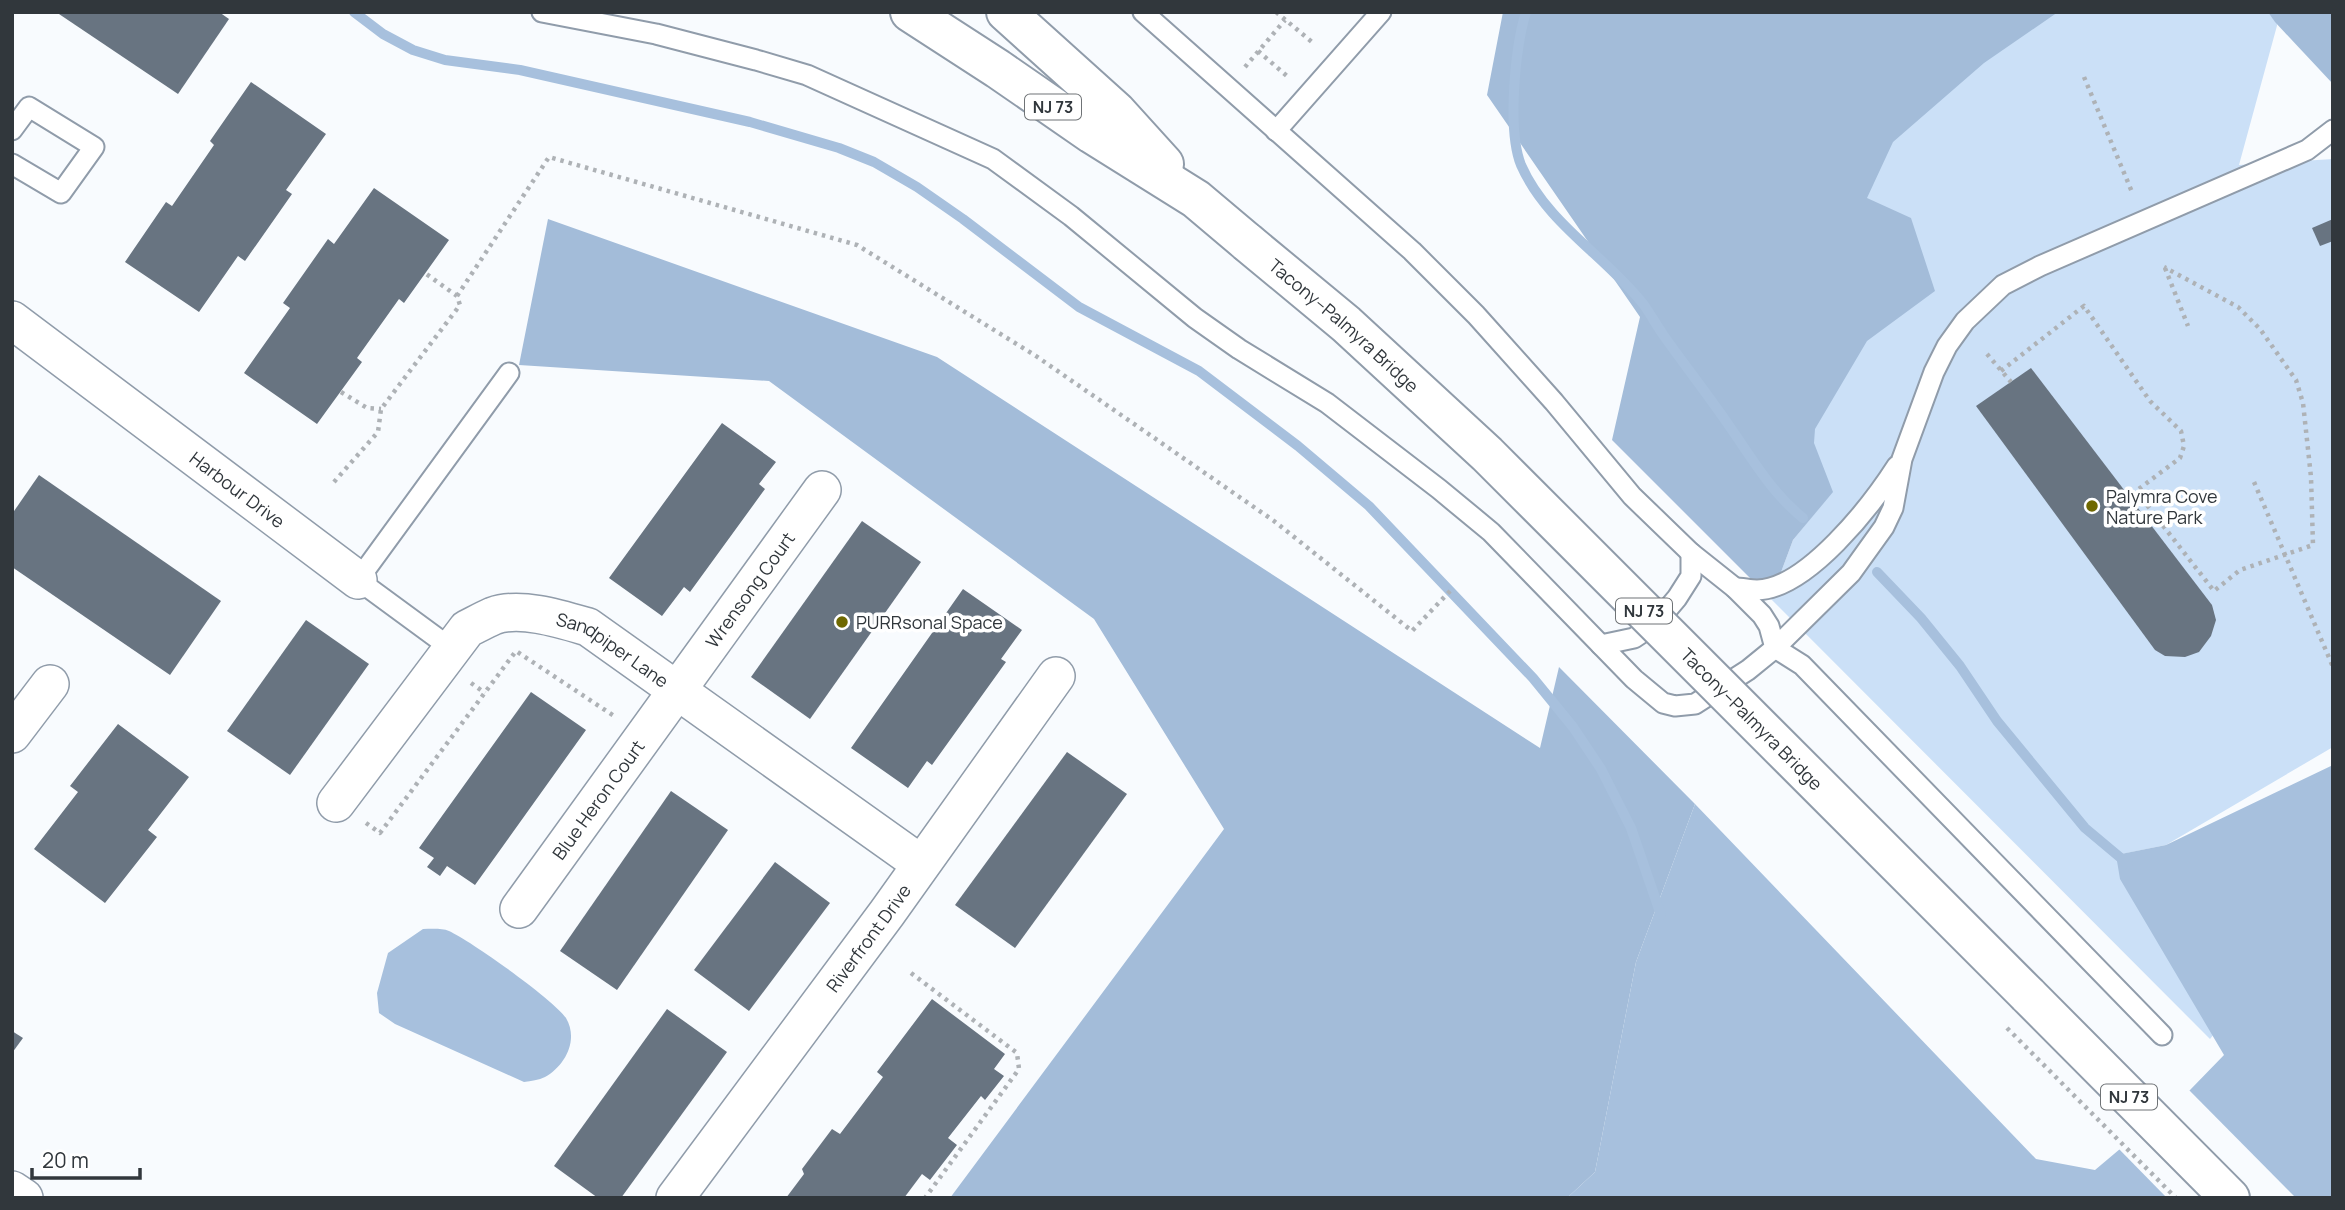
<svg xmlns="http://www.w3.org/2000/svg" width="2345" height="1210" font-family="Manrope,sans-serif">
	<rect width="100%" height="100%" fill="#f8fbfe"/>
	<!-- green -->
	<path fill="#cbe0f7" d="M1930,12H2288L2278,22L2239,165L2333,159V747L2166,845L2117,855L2214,1034L2210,1039L1771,599L1793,540L1832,492L1787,403Z"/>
	<!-- forest -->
	<g fill="#a3bcd9">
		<path d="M1503,12H2058L1984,63L1893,142L1867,198L1911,218L1935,291L1867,341L1815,429L1814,443L1833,492L1793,540L1771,599L1612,440L1640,317L1487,95Z"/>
		<path d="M2268,12H2333V84L2275,22Z"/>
		<path d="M548,219L937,357L1540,748L1559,667L1695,804L1636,962L1595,1172L1567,1198H950L1224,829L1094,619L769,381L519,365Z"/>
	</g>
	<!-- water -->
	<g fill="#a7c0dd">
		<path d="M2333,765V1198H1567L1595,1172L1636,962L1695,804L2036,1159L2095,1170L2190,1090L2224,1055L2120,879L2116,855L2166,845Z"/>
		<path d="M423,929C431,929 442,928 449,931C471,941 554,1000 566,1018C579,1040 565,1066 545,1077C539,1080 531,1081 524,1082L395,1024L379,1013L377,993L388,953Z"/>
	</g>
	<!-- pier -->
	<path fill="#f8fbfe" d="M2187,1088L2296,1198H2167L2117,1147Z"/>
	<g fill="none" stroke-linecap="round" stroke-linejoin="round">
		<!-- stream -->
		<g stroke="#a7c0dd" stroke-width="10">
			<path d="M354,12L383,34L413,50L445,60L520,70L750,122L839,148L874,162L917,187L963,219L1079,307L1199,371L1298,446L1369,506L1533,678L1573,727L1601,769L1631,828L1661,915"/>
			<path d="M1526,12C1515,48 1507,130 1521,165C1547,224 1606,256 1644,305C1651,315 1657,326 1664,336C1686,367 1709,396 1730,427C1753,460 1772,493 1803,518"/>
			<path d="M1877,572L1921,618L1960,666L1997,721L2085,828L2128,864"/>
		</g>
	</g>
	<!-- building -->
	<g fill="#687481">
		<path d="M56,12H219L229,19L178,94Z"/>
		<path d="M251,82L326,134L286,190L292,194L245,261L238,256L199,312L125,262L166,202L172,206L214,145L210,141Z"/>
		<path d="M374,188L449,240L404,303L399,299L357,358L362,362L317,424L244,373L290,308L283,303L328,239L334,244Z"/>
		<path d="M2333,219V241L2320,246L2312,228Z"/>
		<path d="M2031,368L2212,605L2216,620L2211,636L2199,652L2185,657L2165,656L2155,650L1976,406Z"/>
		<path d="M722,423L776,462L759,484L765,489L690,592L684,587L662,616L609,578Z"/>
		<path d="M39,475L221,601L170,675L12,567V514Z"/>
		<path d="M862,521L921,562L810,719L751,677Z"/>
		<path d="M963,589L1022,630L1001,659L1006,662L932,765L927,761L908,788L851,748Z"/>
		<path d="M306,620L369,664L290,775L227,731Z"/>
		<path d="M531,692L586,730L475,885L447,866L440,876L427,867L434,858L419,848Z"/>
		<path d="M118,724L189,777L148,830L157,837L105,903L34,849L78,792L70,786Z"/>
		<path d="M1067,752L1127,794L1015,948L955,905Z"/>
		<path d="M671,791L728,830L617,990L560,951Z"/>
		<path d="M775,862L830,903L749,1011L694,970Z"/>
		<path d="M932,999L1005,1054L994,1069L1004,1076L985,1100L981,1096L948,1138L957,1145L930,1180L922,1174L904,1198H786L804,1174L802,1169L832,1129L840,1134L883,1077L877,1072Z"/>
		<path d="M667,1009L727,1052L621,1198H598L554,1166Z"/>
		<path d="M12,1031L23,1038L12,1053Z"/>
	</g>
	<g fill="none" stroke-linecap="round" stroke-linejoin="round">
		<!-- lane casing -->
		<g stroke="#909caa" stroke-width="23">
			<g id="lane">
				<path d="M542,12L656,34L756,60L807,75L993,159L1071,216L1195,318L1239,349L1327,403L1439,489L1491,532L1634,679L1663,703L1675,706L1695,704L1748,670L1775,648L1851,573L1884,527L1893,508L1902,459L1934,372L1947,346L1965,321L2003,285L2040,266L2307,150L2333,130"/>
				<path d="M1143,12L1412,251L1476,315L1554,402L1632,496L1691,553L1735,588L1762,615L1769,626L1775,648L1802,665L2162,1035"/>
				<path d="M12,130L29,107L94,147L61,193L12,164"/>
				<path d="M1276,131L1381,12"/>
				<path d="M1735,588C1742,588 1750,590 1757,590C1807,589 1872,505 1897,466"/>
				<path d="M1601,645L1634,638L1655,624L1677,598L1691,576V553"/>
				<path d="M452,649L358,580L509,373"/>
			</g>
		</g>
		<!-- street casing -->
		<g stroke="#909caa" stroke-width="40">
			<g id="street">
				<path id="s1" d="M12,320L358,580"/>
				<path d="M12,734L50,684"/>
				<path id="s2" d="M336,803L467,629C475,625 484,620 493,616C520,606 561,619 588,627L921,864"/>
				<path id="s3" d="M519,909L822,490"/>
				<path d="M12,1190L24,1198"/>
				<path id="s4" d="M675,1198L887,913L1056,676"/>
			</g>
		</g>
		<!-- highway casing -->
		<g stroke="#909caa" stroke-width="42">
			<g id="highway">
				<path d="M910,12L998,69L1092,134L1196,199L1247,242"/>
				<path d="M1006,12L1116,111L1164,164"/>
				<path d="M2028,995L2230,1198"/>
			</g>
		</g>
		<!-- path -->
		<g stroke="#aeb2b6" stroke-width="4.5" stroke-dasharray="3.5 5" stroke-linecap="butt">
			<path d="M1276,12L1312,42"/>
			<path d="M1258,51L1287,76"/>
			<path d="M1245,67L1285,20"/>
			<path d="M2084,77L2132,192"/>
			<path d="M2165,268L2188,326"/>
			<path d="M457,296L549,157L857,245L1036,356L1274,521L1412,631L1451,590"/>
			<path d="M1987,354L2011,382"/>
			<path d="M2001,371L2084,306L2150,401L2181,431L2184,446L2180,458L2136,491L2214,591L2240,570L2313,545L2311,477L2303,403L2296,380L2260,329L2238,307L2164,267"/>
			<path d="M341,392L367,408L381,409"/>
			<path d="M334,482L378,432L381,409L460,305L457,296L425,273"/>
			<path d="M2254,482L2333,667"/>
			<path d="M471,683L485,693"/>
			<path d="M366,823L380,833L516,651L614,716"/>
			<path d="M911,973L1017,1053L1019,1069L925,1198"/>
		</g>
		<!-- lane -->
		<use href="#lane" stroke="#fff" stroke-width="19"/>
		<!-- street -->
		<use href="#street" stroke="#fff" stroke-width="37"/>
		<!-- highway -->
		<use href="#highway" stroke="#fff" stroke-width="38"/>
		<!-- highway-bridge casing -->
		<g stroke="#909caa" stroke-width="42" stroke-linecap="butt">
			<g id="highway-bridge">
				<path id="s5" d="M1247,242L1346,324L1487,454L2028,995"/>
			</g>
		</g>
		<!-- path-bridge -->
		<path stroke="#aeb2b6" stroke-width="4.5" stroke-dasharray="3.5 5" stroke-linecap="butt" d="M2007,1028L2176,1198"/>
		<!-- highway-bridge -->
		<use href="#highway-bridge" stroke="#fff" stroke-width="38"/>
	</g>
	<!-- markers -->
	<g fill="#6e6800" stroke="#fff" stroke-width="2.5">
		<circle cx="2092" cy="506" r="7"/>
		<circle cx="842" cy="622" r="7"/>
	</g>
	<g text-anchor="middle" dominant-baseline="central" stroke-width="7" stroke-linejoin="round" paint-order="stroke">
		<!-- shield labels -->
		<g fill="#fff" stroke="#6f7376" stroke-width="2">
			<rect x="1025" y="94.5" width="56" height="25" rx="5"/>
			<rect x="1616" y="598.5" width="56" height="25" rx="5"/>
			<rect x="2101" y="1084.5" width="56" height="25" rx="5"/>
		</g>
		<g font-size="16" font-weight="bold" fill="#31373c">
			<text x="1053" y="107">NJ 73</text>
			<text x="1644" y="611">NJ 73</text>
			<text x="2129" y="1097">NJ 73</text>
		</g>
		<!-- street labels -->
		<g font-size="18" fill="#31373c" stroke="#fff">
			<text stroke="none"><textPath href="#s5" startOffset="128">Tacony–Palmyra Bridge</textPath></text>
			<text stroke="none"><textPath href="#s1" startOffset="282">Harbour Drive</textPath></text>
			<text stroke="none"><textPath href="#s3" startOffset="394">Wrensong Court</textPath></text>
			<text stroke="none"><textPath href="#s2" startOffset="376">Sandpiper Lane</textPath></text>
			<text stroke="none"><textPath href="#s5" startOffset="695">Tacony–Palmyra Bridge</textPath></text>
			<text stroke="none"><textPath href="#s3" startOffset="135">Blue Heron Court</textPath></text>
			<text stroke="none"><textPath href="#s4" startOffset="324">Riverfront Drive</textPath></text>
		</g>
		<!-- poi labels -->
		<g font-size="18" fill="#31373c" stroke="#fff" text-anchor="start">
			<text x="2106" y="496">Palymra Cove<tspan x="2106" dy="21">Nature Park</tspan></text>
			<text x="856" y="622">PURRsonal Space</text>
		</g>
	</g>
	<!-- border -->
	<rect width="2345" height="1210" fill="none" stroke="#31373c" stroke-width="28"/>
	<!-- scale -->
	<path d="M32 1168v10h108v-10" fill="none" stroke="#31373c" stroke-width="3.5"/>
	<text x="42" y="1168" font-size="21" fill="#31373c" stroke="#ffffff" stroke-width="5" paint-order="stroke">20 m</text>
</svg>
